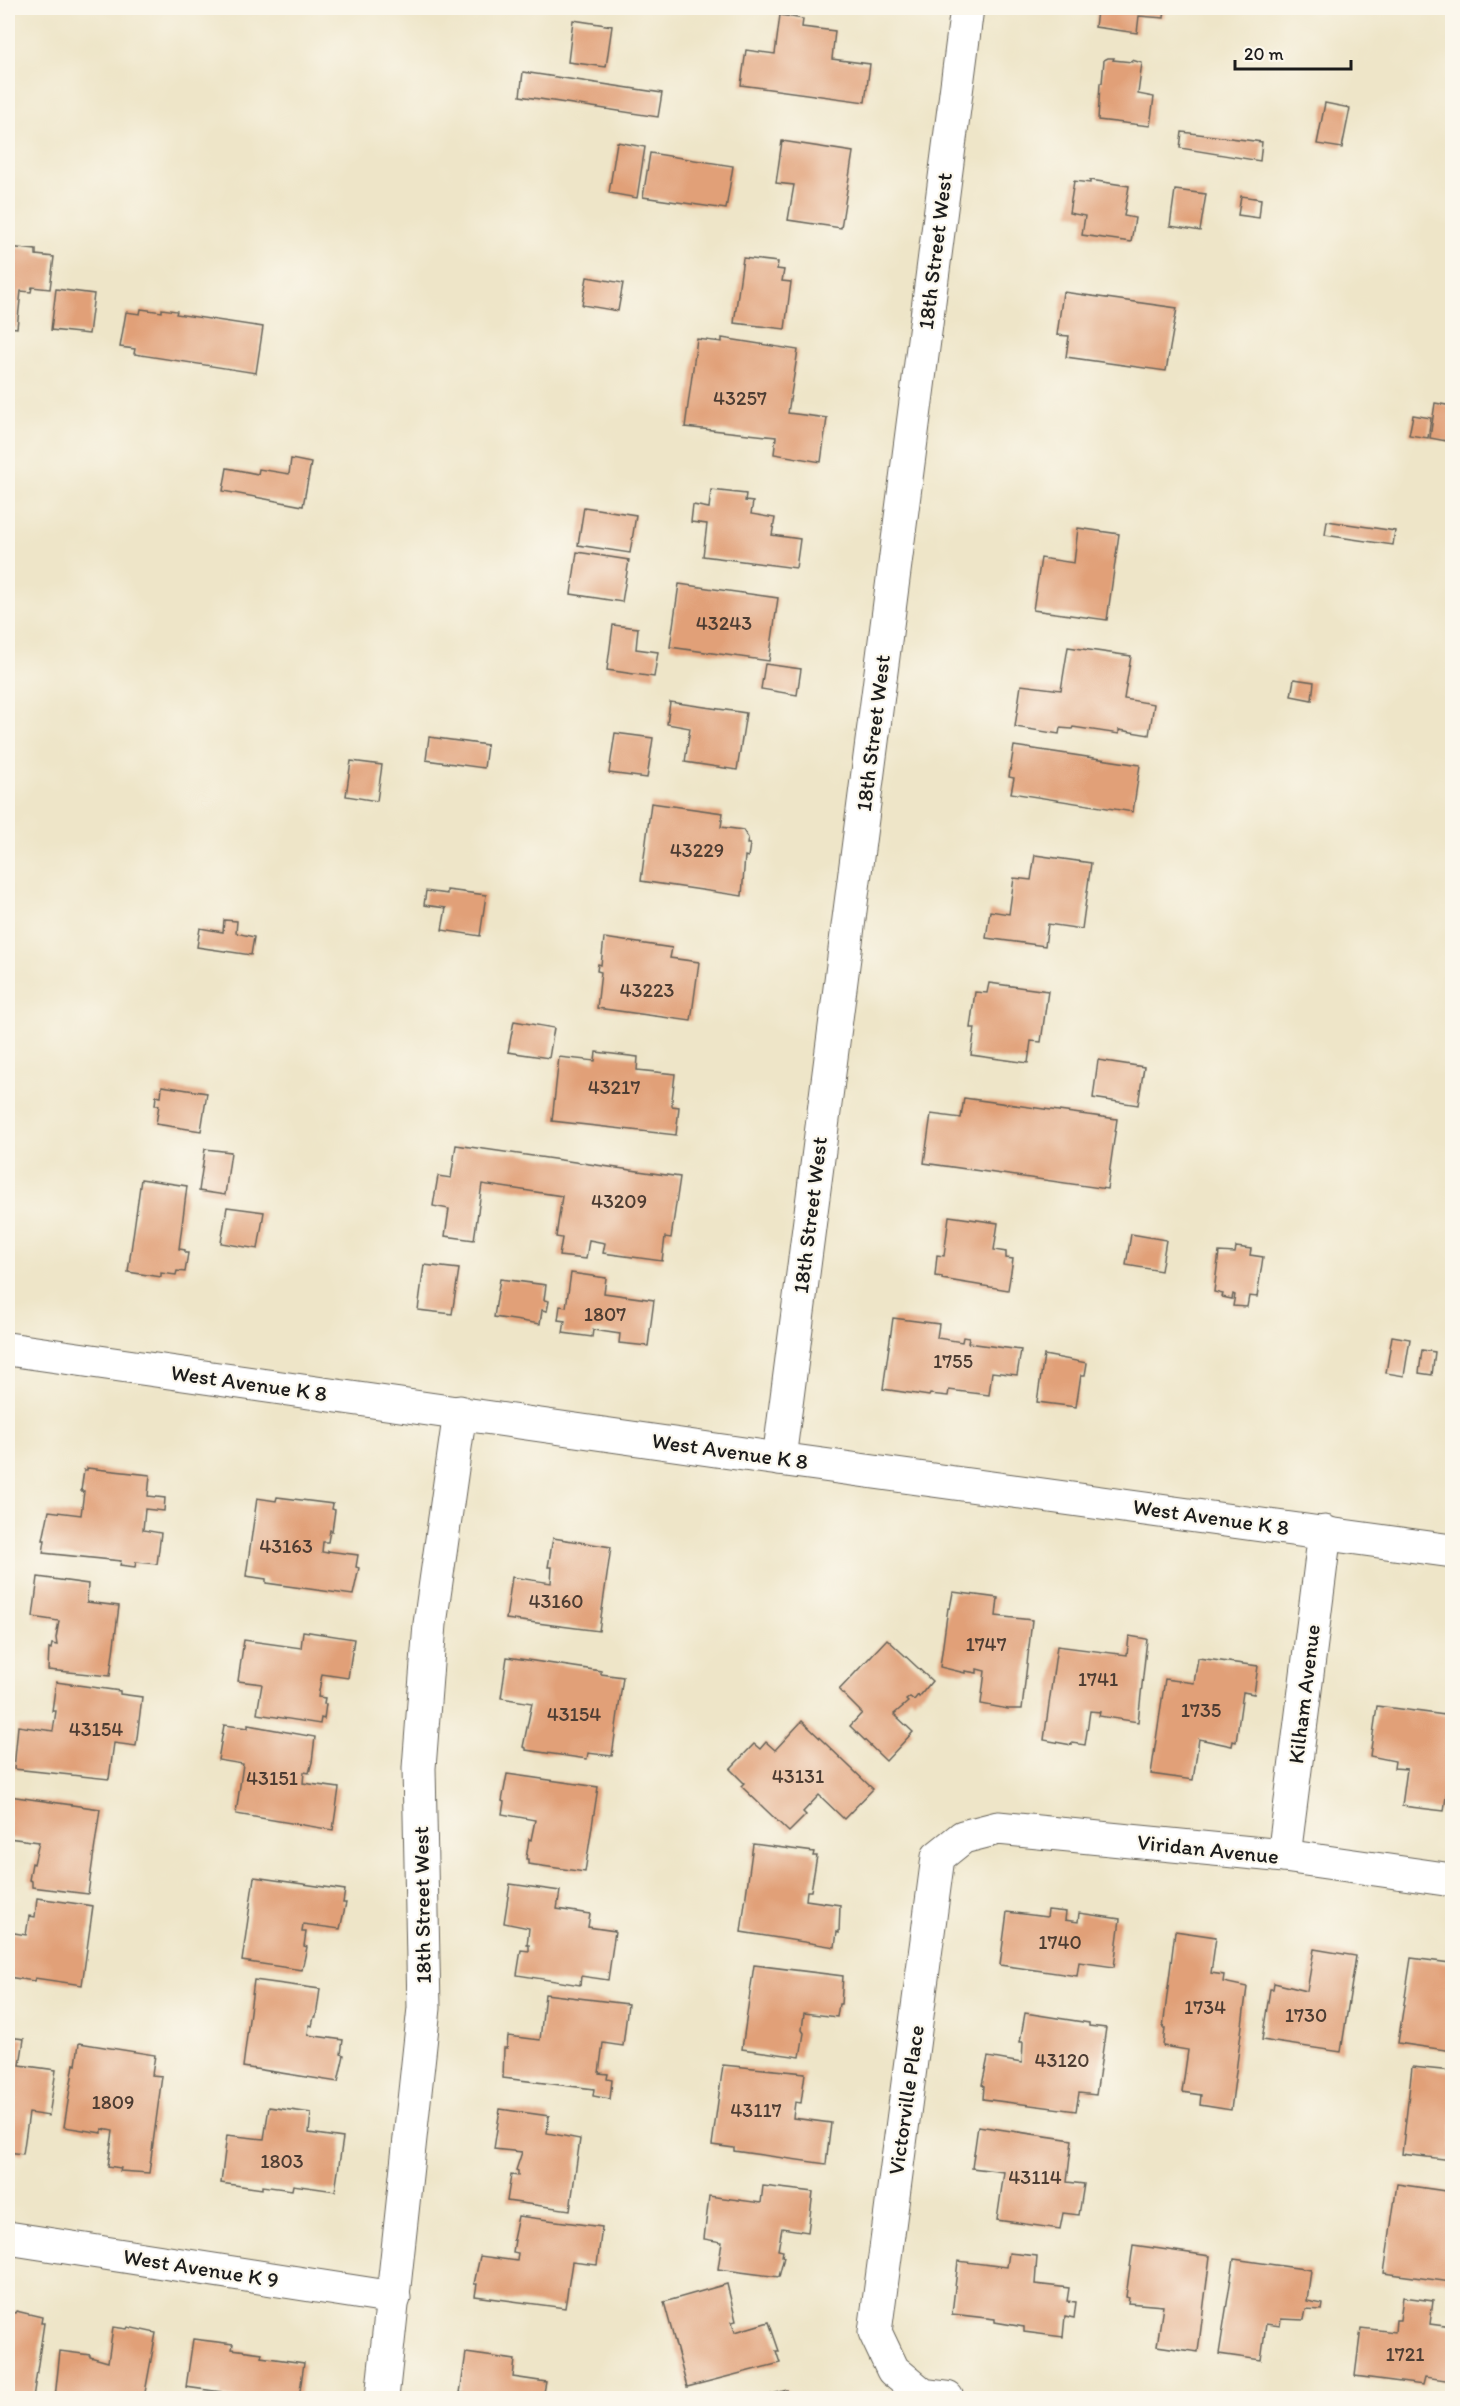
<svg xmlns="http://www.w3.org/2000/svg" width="1460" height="2406" font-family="Itim,sans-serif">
	<rect width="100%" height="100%" fill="#fbf7ec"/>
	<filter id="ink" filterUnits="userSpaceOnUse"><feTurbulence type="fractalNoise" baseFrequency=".0167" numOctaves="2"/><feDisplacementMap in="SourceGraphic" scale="12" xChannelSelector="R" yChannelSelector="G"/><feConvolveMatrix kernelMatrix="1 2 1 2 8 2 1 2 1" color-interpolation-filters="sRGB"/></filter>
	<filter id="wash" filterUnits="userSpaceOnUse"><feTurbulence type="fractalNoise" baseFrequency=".008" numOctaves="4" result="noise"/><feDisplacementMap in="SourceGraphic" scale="24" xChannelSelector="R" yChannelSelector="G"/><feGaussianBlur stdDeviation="1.35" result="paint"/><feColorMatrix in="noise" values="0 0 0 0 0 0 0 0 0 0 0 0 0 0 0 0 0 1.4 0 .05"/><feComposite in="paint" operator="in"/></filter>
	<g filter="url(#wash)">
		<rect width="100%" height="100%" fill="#eee5c8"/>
		<g id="blocks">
			<!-- building -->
			<g fill="#e1a078">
				<path d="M1096,8H1165L1164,18L1139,16L1137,33L1095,27L1097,11H1095Z"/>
				<path d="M8,9L14,10L9,45H8Z"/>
				<path d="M780,15L803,19L802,27L835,31L832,59L870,64L865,102L741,85L746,50L775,54Z"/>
				<path d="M573,20L612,26L606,67L568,62Z"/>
				<path d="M1108,58H1114L1113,60L1132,62V60L1142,63L1138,94L1154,97L1150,126L1098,120L1100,83H1102L1104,60Z"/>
				<path d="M523,72L662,93L658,117L520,96Z"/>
				<path d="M1325,103L1350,108L1342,148L1317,144Z"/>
				<path d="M1182,132L1262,142L1260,161L1180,148Z"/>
				<path d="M782,141L853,152L841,228L788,220L794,185L776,183Z"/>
				<path d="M617,142L645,147L637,198L609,193Z"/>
				<path d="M650,153L733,166L726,209L643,197Z"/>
				<path d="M1090,180L1129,186L1124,216L1135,218L1131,242L1082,235L1085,216L1069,213L1074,181L1090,183Z"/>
				<path d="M1175,190L1206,194L1200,231L1170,226Z"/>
				<path d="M1241,196L1261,199L1259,218L1238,215Z"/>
				<path d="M8,247L36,250V255L54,257L50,289L32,287L31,292L21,291L17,328L8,327Z"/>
				<path d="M743,258L778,262L777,269L784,270L782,281L791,282L785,329L734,323Z"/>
				<path d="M587,277L623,283L618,311L582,305Z"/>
				<path d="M56,289L94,294L89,334L51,330Z"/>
				<path d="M1063,292L1177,308L1166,371L1066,357L1069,336L1057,335Z"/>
				<path d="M141,309L162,312V309L177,311L176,314L263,327L256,373L134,354L135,349L120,347L126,312L140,314Z"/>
				<path d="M722,338L798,350L788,413L827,418L821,462L774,454L776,437L685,427L697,339L722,342Z"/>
				<path d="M1435,403L1452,406V442L1430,438Z"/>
				<path d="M1413,415L1431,418L1428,438L1409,435Z"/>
				<path d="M291,459L311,463L303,506L223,491L227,468L258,474L259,469L289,474Z"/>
				<path d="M711,490L746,494L745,501L753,502L751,514L775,518L772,535L800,539L796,568L703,556L707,524L691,522L693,505L709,508Z"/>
				<path d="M584,507L636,515L630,553L578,545Z"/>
				<path d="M1327,521L1395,531L1393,545L1325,535Z"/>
				<path d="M1078,528L1119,534L1107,620L1033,610L1041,558L1074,563Z"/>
				<path d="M577,552L629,560L622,602L571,594Z"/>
				<path d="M679,584L778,598L769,661L670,647Z"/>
				<path d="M613,625L638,628L636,649L658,652L654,677L607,670Z"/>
				<path d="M1068,647L1131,656L1124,699L1154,704L1149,735L1119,730V734L1073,727L1072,729L1060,728L1059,734L1015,727L1021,685L1061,690Z"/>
				<path d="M765,664L801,669L797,695L761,689Z"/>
				<path d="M1294,679L1314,682L1312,700L1291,696Z"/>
				<path d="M670,702L746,713L737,770L685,762L690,728L667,724Z"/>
				<path d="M615,733L653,738L647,778L609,773Z"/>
				<path d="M429,737L487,745L484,768L426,760Z"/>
				<path d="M1014,746L1140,765L1133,812L1011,793L1014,778L1009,777Z"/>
				<path d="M351,761L382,765L377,801L346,796Z"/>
				<path d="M651,803L723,813L721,827L743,830L748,838L747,844H750L748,857L745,856L742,896L641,881Z"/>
				<path d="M1035,855L1091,863L1082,929L1048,924L1045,946L986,938L990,911L1009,914L1014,878L1031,880Z"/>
				<path d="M447,890L486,895L480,936L442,930L446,908L424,905L426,891L447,894Z"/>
				<path d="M224,920L237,921L236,933L254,937L251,955L197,947L200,928L223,932Z"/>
				<path d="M604,938L672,948L670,958L699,962L691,1021L597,1008L601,972L597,971L598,964L601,965Z"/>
				<path d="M989,983L1048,991L1041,1042L1031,1041L1028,1063L971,1055L975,1028H970L975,992L987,993Z"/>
				<path d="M514,1021L554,1028L549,1058L508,1052Z"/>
				<path d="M596,1052L638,1057L637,1070L675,1074L672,1100V1106L679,1107L676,1135L552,1121L559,1057L595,1061Z"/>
				<path d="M1098,1060L1144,1067L1138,1105L1093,1098Z"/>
				<path d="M162,1086L207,1093L201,1131L156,1124L159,1105H155L156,1096L161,1097Z"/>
				<path d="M964,1098L1117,1119L1107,1189L924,1163L931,1114L961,1118Z"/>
				<path d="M456,1145L680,1177L671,1238L665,1237L662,1261L603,1253L605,1243L589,1240L586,1259L559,1256L562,1238L556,1237L562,1196L482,1184L474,1240L445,1236L449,1209L433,1206L438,1176L451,1178Z"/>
				<path d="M205,1149L231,1152L225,1195L199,1191Z"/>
				<path d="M141,1179L187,1186L179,1249L185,1250V1253H188L185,1272L177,1271L176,1275L161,1273V1277L128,1272Z"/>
				<path d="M227,1207L264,1212L258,1249L221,1243Z"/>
				<path d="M949,1216L998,1223L994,1250L1006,1252V1258L1013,1259L1008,1290L942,1279V1277L935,1276L937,1255L944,1256Z"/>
				<path d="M1131,1234L1166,1240L1161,1271L1126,1265Z"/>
				<path d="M1236,1247L1251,1249L1250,1255L1263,1257L1257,1297L1249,1296L1247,1307L1233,1306L1235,1295L1233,1294L1232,1299L1222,1297L1223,1294L1214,1292L1219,1252L1235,1253Z"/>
				<path d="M424,1265L459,1269L452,1314L418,1310Z"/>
				<path d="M571,1273L606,1278L604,1293L654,1300L648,1346L619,1343L620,1334L593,1330L592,1337L563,1333L565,1321L558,1320L560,1306L566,1307Z"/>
				<path d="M500,1279L546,1285L544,1300L549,1301L547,1311L542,1310L540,1324L494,1317Z"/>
				<path d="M893,1318L939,1324L937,1338L962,1342L963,1337L969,1338L968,1343L1021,1350L1017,1375L992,1372L989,1395L949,1390L948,1396L930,1394L929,1396L883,1389Z"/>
				<path d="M1392,1336L1410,1339L1404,1376L1386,1373Z"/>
				<path d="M1422,1350L1435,1352L1432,1375L1419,1373Z"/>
				<path d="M1044,1355L1087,1363L1085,1375H1081L1076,1407L1037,1402Z"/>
				<path d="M87,1468L150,1475L148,1496L165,1498L164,1511L145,1509L143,1530L161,1533L157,1564L136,1562L135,1567L120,1565L121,1561L43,1553L45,1540H43L49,1511L81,1515L84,1491H81L84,1470H87Z"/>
				<path d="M277,1497L333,1504L332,1509L335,1510L332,1531L330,1530L328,1542H323L322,1552L328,1553V1551L358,1555L356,1567L359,1568L353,1595L266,1583V1579L246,1576L257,1498L276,1501Z"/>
				<path d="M553,1538L611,1547L599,1631L506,1619L512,1577L551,1583L552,1567H548Z"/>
				<path d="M38,1577L88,1584L87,1602L119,1606L110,1676L48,1670L49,1648L51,1649L52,1644L57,1645L56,1638L59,1621L33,1617Z"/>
				<path d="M953,1592L998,1598L996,1616L1032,1620L1022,1709H1008L981,1704L985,1671L977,1669V1673L965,1671V1673L940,1667L948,1608H950Z"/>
				<path d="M303,1631L354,1639L348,1678L322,1674L318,1697L325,1698L324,1704H326L324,1719L321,1718L320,1724L257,1714L262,1684L238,1681L244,1640L301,1648Z"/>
				<path d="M1129,1636L1147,1639L1138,1722L1099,1716L1100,1712L1090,1711L1085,1745L1072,1743V1745L1044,1740L1057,1646L1127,1655Z"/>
				<path d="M887,1639L932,1681L919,1697L918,1695L914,1700L910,1697L906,1700L908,1702L894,1714L913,1732L886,1761L850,1726L862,1713L839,1690Z"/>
				<path d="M507,1657L601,1671V1674L623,1677L612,1756L588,1753L587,1759L526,1750V1748L523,1747L532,1703L501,1698Z"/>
				<path d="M1198,1658L1258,1666L1254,1694L1243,1692L1236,1742L1233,1741L1232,1746L1199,1739L1193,1780L1151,1774L1165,1679L1194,1683Z"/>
				<path d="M56,1682L120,1691V1694L142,1697L136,1746L114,1743L109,1779L14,1769L18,1726L53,1731L56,1711H52Z"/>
				<path d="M1377,1706L1452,1716L1448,1761H1451L1444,1811L1402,1806L1407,1769L1394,1768L1395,1761L1370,1756Z"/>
				<path d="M802,1721L873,1789L844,1819L819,1795L803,1812L806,1815L789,1832L741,1786L744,1783L730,1769L754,1744L760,1749L766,1742L775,1750Z"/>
				<path d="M224,1725L248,1728V1725L315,1737L312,1762L309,1773L304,1772L303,1783L339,1788L333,1830L236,1814L243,1764L218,1760Z"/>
				<path d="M507,1774L598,1787L585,1872L528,1864V1859H526L529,1839L531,1840L535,1820L502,1814L504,1802L502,1801Z"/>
				<path d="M9,1796L100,1809L88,1894L32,1887V1881L29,1880L32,1863L34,1864L39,1842L8,1838Z"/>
				<path d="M753,1844L814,1852L813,1856H817L811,1891H807L806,1900L840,1905L839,1933L837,1932L835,1947L741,1932Z"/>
				<path d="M254,1877L345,1890L343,1903H346L340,1929L303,1924L302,1932H306L304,1946L307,1947L302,1970L242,1961Z"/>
				<path d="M510,1884L560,1891L557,1909L590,1914L588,1927L615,1931L608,1980L581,1976L580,1985L517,1975L521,1950L529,1951V1945H527L529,1928L504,1923Z"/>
				<path d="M37,1898L93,1906L82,1985L35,1978L34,1981L8,1977V1932L26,1935L29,1916L35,1917Z"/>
				<path d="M1048,1910L1066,1912L1065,1920L1078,1922L1079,1913L1120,1919L1114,1967L1079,1962L1077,1976L1000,1965L1007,1912L1047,1917Z"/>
				<path d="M1175,1931L1216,1937L1211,1973L1224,1975L1223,1982L1247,1987L1231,2110L1200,2105L1201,2095L1182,2092L1188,2050L1163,2046L1165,2028H1163Z"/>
				<path d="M1314,1949L1356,1956L1341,2052L1262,2040L1270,1989H1273L1274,1983L1307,1991Z"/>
				<path d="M1411,1958L1450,1963L1449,1968L1452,1969V2051L1398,2043Z"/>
				<path d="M754,1965L843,1976L841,2004H839L837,2017L804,2013L802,2030L804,2033L800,2057L742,2049Z"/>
				<path d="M254,1980L320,1989L316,2017H314L312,2026L309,2025L308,2035L343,2040L341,2054L344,2055L338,2082L243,2067Z"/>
				<path d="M545,1994L628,2004L623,2046L603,2043L599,2073L608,2074L607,2079L612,2080L610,2099L593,2096L594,2089L503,2078L504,2048H507L508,2036L540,2040Z"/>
				<path d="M1025,2013L1089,2023V2026L1106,2028L1096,2095L1079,2093L1076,2111L983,2099L984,2086L982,2085L988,2057L1022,2063L1023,2042H1020Z"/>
				<path d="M8,2037L24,2039L20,2065L56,2070L49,2116L29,2113L23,2154L8,2152Z"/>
				<path d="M79,2043L155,2055L152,2075L162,2076L149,2173L120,2171L121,2168L108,2166L113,2131L102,2129V2133L64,2127L74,2064L76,2065Z"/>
				<path d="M723,2065L805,2073L801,2103L795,2102L793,2118L831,2123L826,2164L734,2151V2148L712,2145Z"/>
				<path d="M1412,2067L1452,2071V2160L1402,2154Z"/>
				<path d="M269,2107L311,2113L309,2133L343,2138L335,2191L293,2185L292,2190L262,2186V2189L221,2183L227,2135L264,2139Z"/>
				<path d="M500,2109L549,2116L547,2133L580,2139L570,2210L507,2201L511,2175L518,2176V2171L516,2170L522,2152L494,2149Z"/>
				<path d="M978,2126L1072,2140L1067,2182L1084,2184L1079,2215L1063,2213L1060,2229L997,2220L1004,2172L972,2168Z"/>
				<path d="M1397,2184L1452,2192L1451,2282L1384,2273Z"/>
				<path d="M763,2186L813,2192L808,2232L782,2228L778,2250L783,2251L782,2256L784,2257L779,2277L718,2269L722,2242L704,2239L709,2196L761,2203Z"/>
				<path d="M518,2216L602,2227L597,2265L572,2262L565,2308L475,2296L477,2284H474L480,2256L517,2261L518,2253L513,2252L515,2240H513Z"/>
				<path d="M1133,2245L1210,2256L1198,2352L1157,2346L1163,2306L1128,2303L1129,2298L1126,2297Z"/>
				<path d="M1009,2253L1037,2256L1035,2284L1069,2288L1067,2301L1076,2302L1074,2318L1065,2316L1063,2337L1024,2332V2327L995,2322V2319L952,2314L958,2261L1007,2267Z"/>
				<path d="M1234,2259L1311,2270L1307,2301L1323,2304L1322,2310L1306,2309L1304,2320L1281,2319L1280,2326L1266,2324L1261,2360L1219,2354Z"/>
				<path d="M727,2284L736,2321L732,2322L735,2332L769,2322L779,2351H776L780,2363L687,2387L664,2302Z"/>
				<path d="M1403,2297L1433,2301L1430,2324L1452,2327V2381L1425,2377L1423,2385L1355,2376L1361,2328L1395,2332L1396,2320H1400Z"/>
				<path d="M16,2311L42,2317L41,2323H44L33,2398H8V2312L15,2313Z"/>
				<path d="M113,2327L127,2329L128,2327L156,2333L144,2398H55L60,2351L90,2355V2357L108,2362Z"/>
				<path d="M193,2339L233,2344L232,2349L262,2353L261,2357L304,2363L299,2398H220L221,2392L186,2387Z"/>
				<path d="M466,2353L515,2360L513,2377L546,2382L543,2398H485L486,2396L460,2393Z"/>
				<path d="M787,2390L789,2398H759Z"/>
			</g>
		</g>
	</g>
	<g filter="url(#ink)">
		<use href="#blocks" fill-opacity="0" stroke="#666258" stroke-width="1.5"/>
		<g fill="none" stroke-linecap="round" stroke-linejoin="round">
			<!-- minor casing -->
			<g stroke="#666258" stroke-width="35">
				<g id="minor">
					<path d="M8,1349L779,1459L1452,1551"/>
					<path d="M779,1459L967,8"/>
					<path d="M1284,1856L1325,1532"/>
					<path d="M8,2238L394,2298"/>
					<path d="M382,2398L424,2008L419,1768L430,1624L460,1412"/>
					<path d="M947,2398L923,2395L893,2370L875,2332L938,1857L963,1837L998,1828L1284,1856L1452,1880"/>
				</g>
			</g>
			<!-- minor -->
			<use href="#minor" stroke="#fff" stroke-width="33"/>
		</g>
	</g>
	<g text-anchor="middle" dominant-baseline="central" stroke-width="4.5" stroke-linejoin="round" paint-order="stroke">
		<!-- number labels -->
		<g font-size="20" fill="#4d3d33">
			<text x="740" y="398">43257</text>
			<text x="724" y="623">43243</text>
			<text x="697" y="850">43229</text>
			<text x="647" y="990">43223</text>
			<text x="614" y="1087">43217</text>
			<text x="619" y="1201">43209</text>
			<text x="605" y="1314">1807</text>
			<text x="953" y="1361">1755</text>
			<text x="286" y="1546">43163</text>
			<text x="556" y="1601">43160</text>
			<text x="986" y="1644">1747</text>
			<text x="1098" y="1679">1741</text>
			<text x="1201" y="1710">1735</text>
			<text x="574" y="1714">43154</text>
			<text x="96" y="1729">43154</text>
			<text x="798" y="1776">43131</text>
			<text x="272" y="1778">43151</text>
			<text x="1060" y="1942">1740</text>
			<text x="1205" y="2007">1734</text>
			<text x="1306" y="2015">1730</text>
			<text x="1062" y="2060">43120</text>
			<text x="113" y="2102">1809</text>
			<text x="756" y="2110">43117</text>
			<text x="282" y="2161">1803</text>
			<text x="1035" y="2177">43114</text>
			<text x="1405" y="2354">1721</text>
		</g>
		<!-- street labels -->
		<g font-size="22" fill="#1c1c1c" stroke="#fbf7ec">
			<text transform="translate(935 251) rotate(-83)">18th Street West</text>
			<text transform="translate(873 733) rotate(-83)">18th Street West</text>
			<text transform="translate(810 1215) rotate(-83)">18th Street West</text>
			<text transform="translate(249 1383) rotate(8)">West Avenue K 8</text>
			<text transform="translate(730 1451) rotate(8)">West Avenue K 8</text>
			<text transform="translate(1211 1517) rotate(8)">West Avenue K 8</text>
			<text transform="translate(1304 1694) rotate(-83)">Kilham Avenue</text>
			<text transform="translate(1208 1849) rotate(6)">Viridan Avenue</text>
			<text transform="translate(422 1905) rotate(-91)">18th Street West</text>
			<text transform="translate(906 2100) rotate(-82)">Victorville Place</text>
			<text transform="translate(201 2268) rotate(9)">West Avenue K 9</text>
		</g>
	</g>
	<!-- margin -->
	<rect width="1460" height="2406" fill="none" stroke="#fbf7ec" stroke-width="30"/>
	<!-- scale -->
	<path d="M1235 60v9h116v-9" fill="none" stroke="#1c1c1c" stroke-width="3"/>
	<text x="1244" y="60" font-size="18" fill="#1c1c1c" stroke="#fbf7ec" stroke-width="4.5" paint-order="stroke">20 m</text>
</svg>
